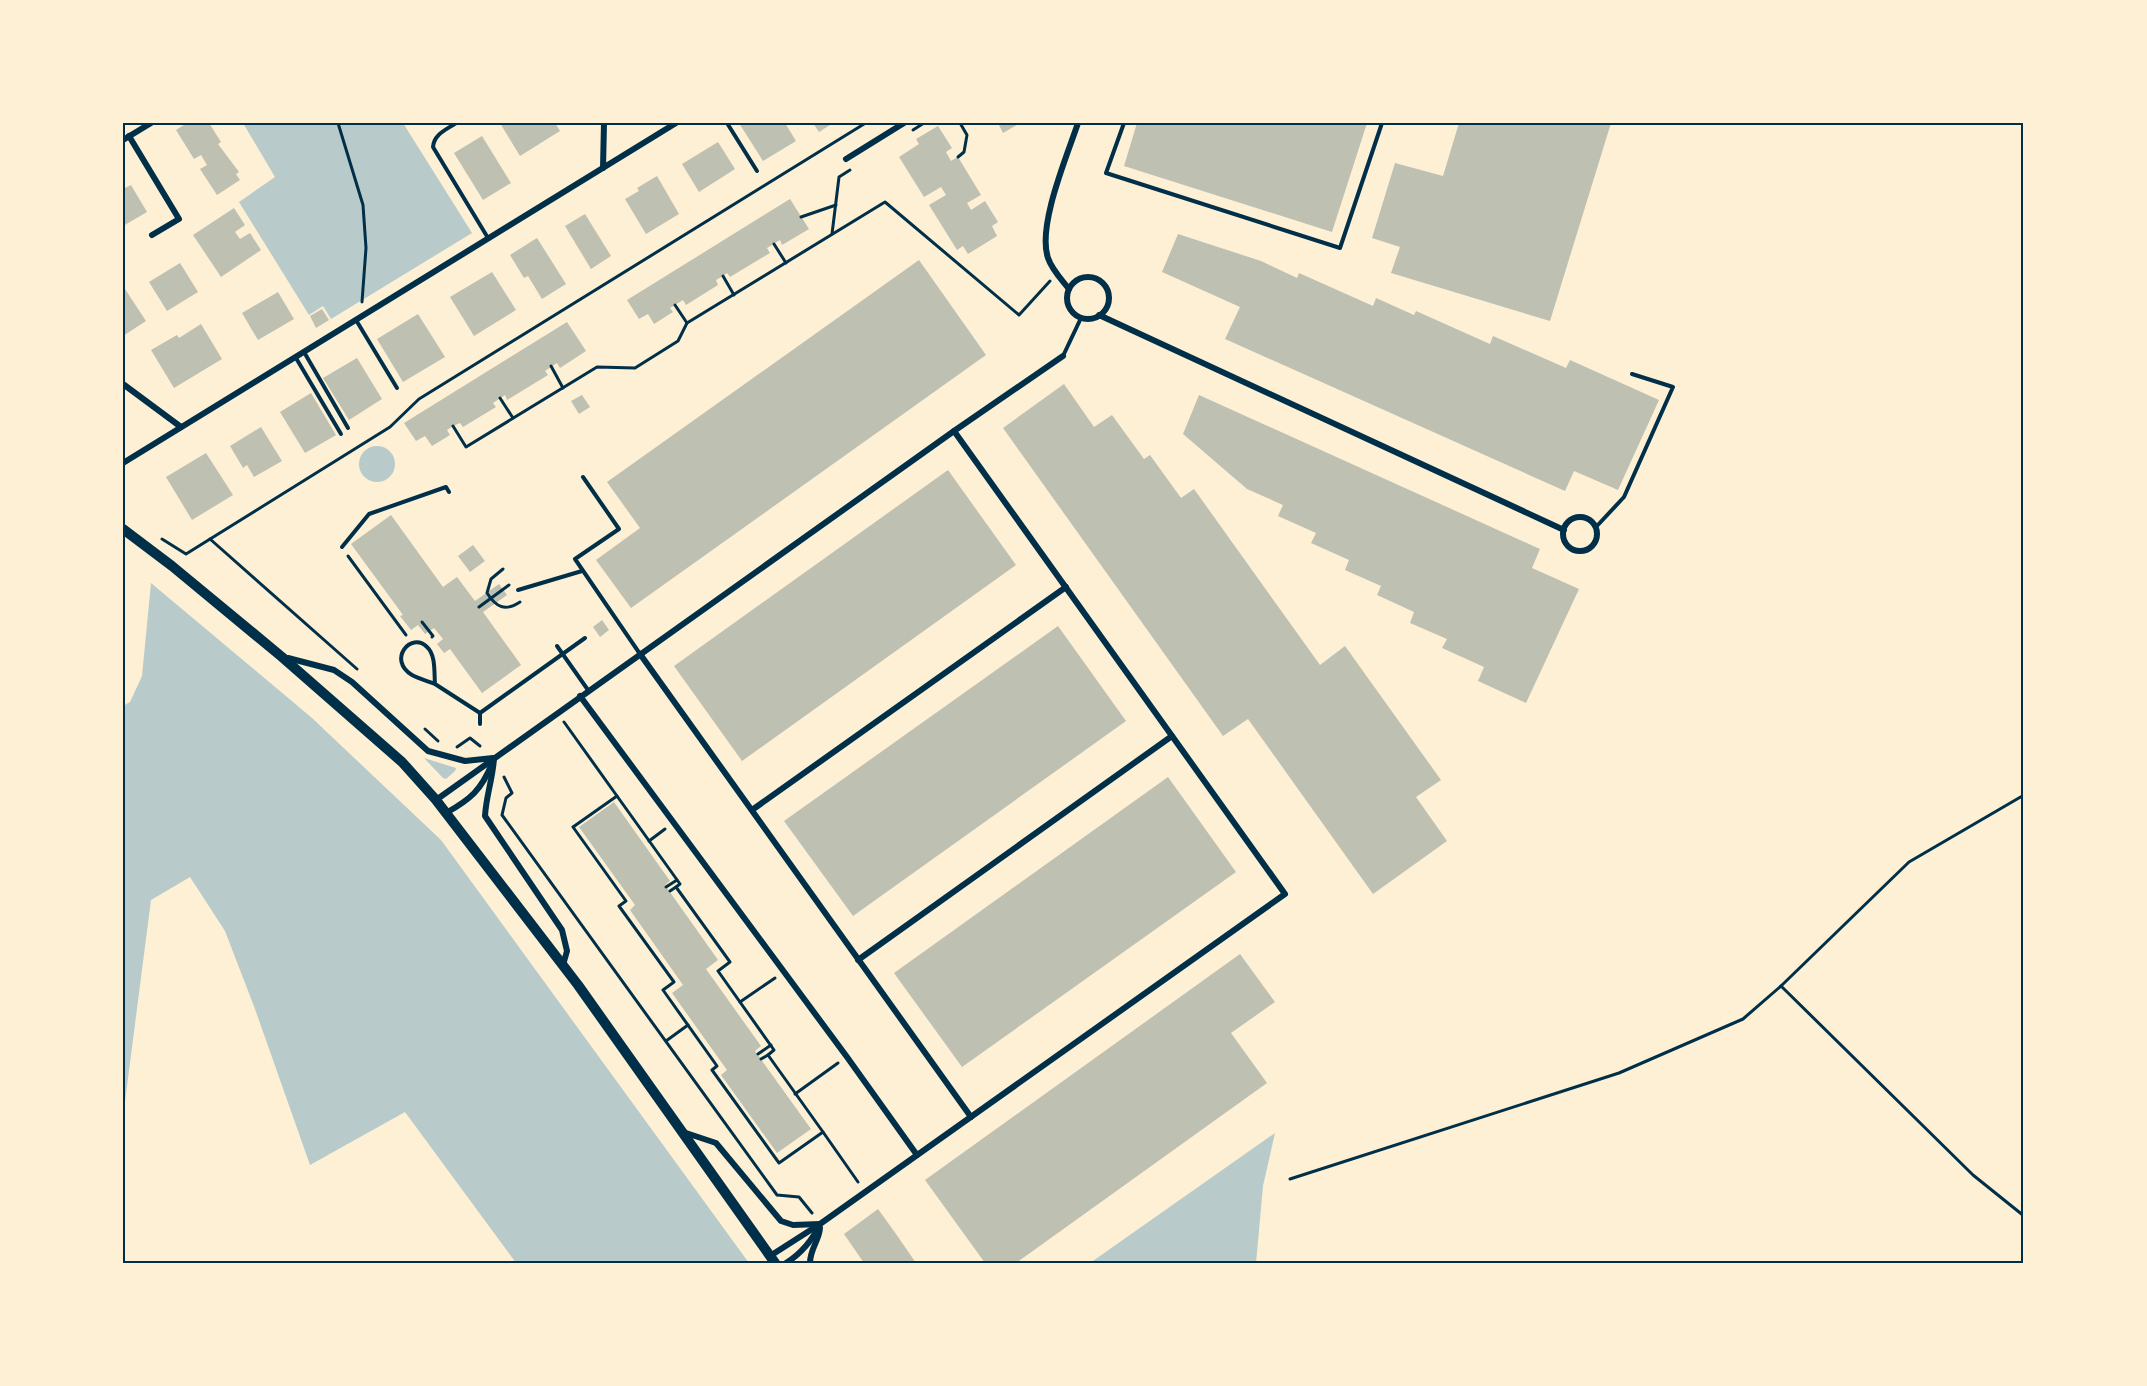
<svg xmlns="http://www.w3.org/2000/svg" width="2147" height="1386" font-family="'Titillium Web',sans-serif">
	<rect width="100%" height="100%" fill="#fdf0d5"/>
	<!-- green -->
	<g fill="#b9caca">
		<path d="M243,123H403L472,233L331,319L323,306L309,315L239,202L275,177Z"/>
		<circle cx="377" cy="464" r="18"/>
		<path d="M151,583L312,718L441,840L749,1263H516L405,1112L310,1165L255,1009L225,931L190,877L151,900L123,1117V706L130,702L142,676Z"/>
		<path d="M424,758L456,768L455,771L446,779L443,778Z"/>
		<path d="M1275,1133L1263,1186L1256,1263H1090Z"/>
	</g>
	<!-- building -->
	<g fill="#bec0b2">
		<path d="M187,123H209L221,142L218,144L239,172L236,174L240,180L217,195L200,169L207,165L201,155L194,159L176,130Z"/>
		<path d="M500,123H555L560,131L520,156Z"/>
		<path d="M739,123H785L796,141L763,161Z"/>
		<path d="M813,123H833L819,132Z"/>
		<path d="M998,123H1020L1003,133Z"/>
		<path d="M1137,123H1367L1332,232L1124,166Z"/>
		<path d="M1459,123H1611L1550,321L1391,273L1400,247L1372,238L1395,163L1443,176Z"/>
		<path d="M938,126L952,148L946,152L951,161L958,157L981,195L967,203L971,210L985,201L998,222L992,226L997,236L968,254L963,246L957,250L929,205L946,195L941,187L924,197L899,157L919,144L916,139Z"/>
		<path d="M482,136L511,183L483,200L454,153Z"/>
		<path d="M718,142L735,169L699,192L682,164Z"/>
		<path d="M657,176L679,214L646,234L625,199L639,191L637,188Z"/>
		<path d="M131,185L147,212L123,226V189Z"/>
		<path d="M790,199L809,229L782,245L780,240L767,248L770,253L730,277L727,273L723,276L716,280L718,285L686,305L683,300L670,308L673,312L654,324L648,314L639,319L627,300Z"/>
		<path d="M234,208L245,225L235,232L240,239L250,233L261,250L221,277L193,235Z"/>
		<path d="M585,214L611,256L591,269L565,226Z"/>
		<path d="M1178,234L1261,261L1297,278L1299,273L1373,306L1376,298L1414,315L1416,311L1490,344L1493,336L1566,368L1570,360L1659,400L1618,490L1574,471L1565,491L1225,339L1240,307L1162,272Z"/>
		<path d="M537,238L566,284L542,299L528,276L524,278L510,255Z"/>
		<path d="M919,260L986,355L631,608L596,560L640,528L607,482Z"/>
		<path d="M180,263L198,292L167,311L149,282Z"/>
		<path d="M492,272L516,310L474,336L450,297Z"/>
		<path d="M123,286L146,321L123,336Z"/>
		<path d="M278,292L294,319L258,340L242,313Z"/>
		<path d="M322,309L329,320L316,328L310,316Z"/>
		<path d="M418,314L445,357L403,382L377,339Z"/>
		<path d="M567,322L586,351L560,368L557,363L545,371L548,375L507,400L505,395L493,403L496,407L463,427L460,423L453,426L447,430L450,435L432,446L425,436L416,441L404,423Z"/>
		<path d="M201,324L222,359L174,388L151,350L177,335L179,338Z"/>
		<path d="M357,358L382,399L349,420L323,378Z"/>
		<path d="M1064,384L1094,427L1112,415L1144,459L1150,455L1181,498L1194,489L1320,665L1345,646L1441,780L1416,797L1447,841L1373,894L1248,719L1223,736L1003,428Z"/>
		<path d="M311,393L336,435L305,453L280,412Z"/>
		<path d="M582,395L590,407L579,414L571,401Z"/>
		<path d="M1199,395L1540,549L1532,568L1579,589L1526,703L1478,681L1484,667L1442,648L1447,639L1410,623L1414,612L1377,595L1381,586L1345,570L1349,560L1311,543L1316,533L1278,516L1283,505L1247,489L1183,434Z"/>
		<path d="M261,427L282,461L254,477L247,465L243,468L230,446Z"/>
		<path d="M206,453L233,495L192,520L166,477Z"/>
		<path d="M948,470L1016,565L742,761L674,666Z"/>
		<path d="M391,515L443,587L457,577L475,601L499,584L507,595L483,612L521,665L482,693L450,649L444,653L437,644L443,639L434,628L425,634L418,625L411,630L400,616L403,615L351,544Z"/>
		<path d="M473,545L485,561L470,572L458,556Z"/>
		<path d="M602,620L609,630L600,637L593,627Z"/>
		<path d="M1058,626L1126,721L853,916L784,821Z"/>
		<path d="M1168,777L1236,872L962,1067L894,973Z"/>
		<path d="M614,802L670,881L665,885L718,960L706,969L761,1046L755,1051L811,1129L777,1153L721,1075L727,1070L672,993L683,985L630,910L635,905L579,827Z"/>
		<path d="M1240,954L1275,1002L1231,1033L1267,1083L1016,1263H985L925,1180Z"/>
		<path d="M878,1209L896,1234L916,1263H864L844,1234Z"/>
	</g>
	<g fill="none" stroke-linecap="round" stroke-linejoin="round">
		<!-- path -->
		<g stroke="#003049" stroke-width="3">
			<path d="M338,123L363,205L366,248L362,302"/>
			<path d="M913,130L924,123"/>
			<path d="M958,157L964,152L967,135L960,123"/>
			<path d="M801,217L836,205"/>
			<path d="M832,234L839,177L850,170"/>
			<path d="M774,244L786,263"/>
			<path d="M723,276L734,295"/>
			<path d="M675,305L687,323"/>
			<path d="M551,366L563,388"/>
			<path d="M500,398L513,418"/>
			<path d="M453,426L466,447L597,367L635,368L678,341L687,323L885,202L1019,315L1050,281"/>
			<path d="M162,539L186,554L390,427L419,399L864,124"/>
			<path d="M210,539L357,669"/>
			<path d="M348,556L406,635"/>
			<path d="M503,569L491,579L487,593C496,607 505,612 520,602"/>
			<path d="M479,607L509,585"/>
			<path d="M422,622L433,636L432,637"/>
			<path d="M564,722L617,796"/>
			<path d="M425,729L438,741"/>
			<path d="M457,747L470,738L480,746"/>
			<path d="M504,777L512,793L506,798L502,815L777,1195L799,1197L812,1213"/>
			<path d="M617,796L680,884L676,887L730,962L718,971L774,1050L768,1055L823,1132L779,1163L712,1070L717,1066L663,990L674,982L619,906L626,901L573,827Z"/>
			<path d="M649,841L665,829"/>
			<path d="M666,887L677,880"/>
			<path d="M670,891L676,887"/>
			<path d="M1781,986L1909,862L2024,795"/>
			<path d="M740,1002L775,978"/>
			<path d="M666,1041L688,1025"/>
			<path d="M758,1054L771,1045"/>
			<path d="M761,1059L768,1055"/>
			<path d="M795,1094L838,1063"/>
			<path d="M823,1132L858,1182"/>
			<path d="M1290,1179L1619,1073L1743,1019L1781,986L1973,1175L2024,1216"/>
		</g>
		<!-- service -->
		<g stroke="#003049" stroke-width="4">
			<path d="M456,123C446,130 434,134 433,147L488,238"/>
			<path d="M727,123L757,171"/>
			<path d="M1124,123L1106,173L1340,248L1382,123"/>
			<path d="M356,320L397,388"/>
			<path d="M304,352L348,428"/>
			<path d="M1063,356L1081,318"/>
			<path d="M296,358L341,434"/>
			<path d="M583,477L619,529L575,559L640,654"/>
			<path d="M1596,527L1624,497L1673,387L1632,374"/>
			<path d="M342,547L369,514L446,487L449,492"/>
			<path d="M518,590L582,571"/>
			<path d="M557,646L588,690"/>
			<path d="M435,684C428,681 419,679 412,675C387,660 411,631 427,647C436,655 434,673 435,684L480,713"/>
			<path d="M480,713L585,638"/>
			<path d="M480,713V724"/>
		</g>
		<!-- minor -->
		<g stroke="#003049" stroke-width="6">
			<path d="M129,136L179,219L152,235"/>
			<path d="M123,140L151,123"/>
			<path d="M846,159L904,123"/>
			<path d="M603,168L604,123"/>
			<circle cx="1088" cy="298" r="21"/>
			<path d="M1069,289C1062,280 1052,270 1048,258C1037,226 1067,156 1078,123"/>
			<path d="M1099,315L1564,530"/>
			<path d="M123,384L181,427"/>
			<path d="M123,463L676,123"/>
			<circle cx="1580" cy="534" r="17"/>
			<path d="M640,654L971,1117"/>
			<path d="M288,658L334,670L352,682L428,751L465,761L493,758"/>
			<path d="M580,696L847,1057L917,1155"/>
			<path d="M494,758C493,778 486,796 485,816L562,930L567,951L563,965"/>
			<path d="M436,800L954,431L1063,356"/>
			<path d="M752,810L1066,587"/>
			<path d="M446,813C471,799 481,790 492,764"/>
			<path d="M858,960L1172,736"/>
			<path d="M683,1132L716,1143L781,1221L793,1225L820,1224"/>
			<path d="M770,1256L820,1224L1285,894L954,431"/>
			<path d="M786,1263C802,1253 812,1241 820,1224"/>
			<path d="M810,1263C810,1249 819,1241 820,1228"/>
		</g>
		<!-- secondary -->
		<path stroke="#003049" stroke-width="10" d="M123,529L172,566L282,657L402,762L436,800L578,985L775,1263"/>
	</g>
	<!-- border -->
	<rect width="2147" height="1386" fill="none" stroke="#fdf0d5" stroke-width="249"/>
	<rect x="124" y="124" width="1898" height="1138" fill="none" stroke="#003049" stroke-width="2"/>
</svg>
